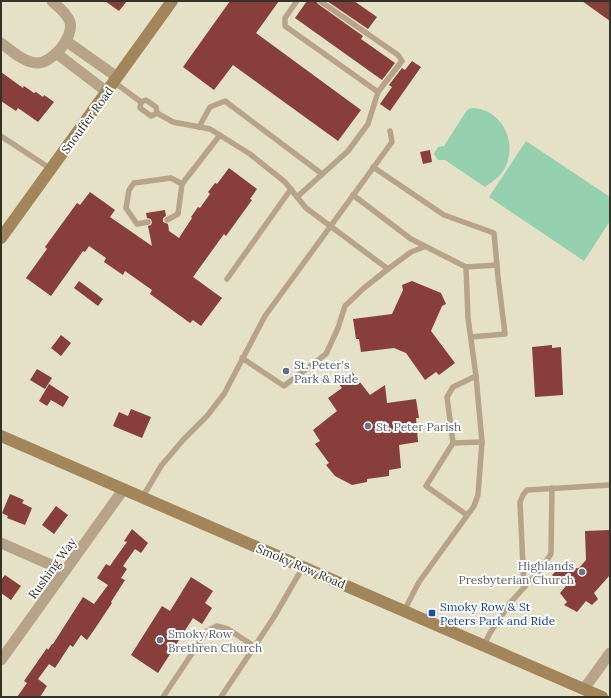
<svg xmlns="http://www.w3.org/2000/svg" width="611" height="698" font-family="Lora,serif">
	<rect width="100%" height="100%" fill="#e5e1c7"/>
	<!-- green -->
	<g fill="#94cfae">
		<path d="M472,108C502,109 518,142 505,168C500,177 493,181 485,187L445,160H438L434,154L438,147L444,146L467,110Z"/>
		<path d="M526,141L610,197V221L584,261L489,197Z"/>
	</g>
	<!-- building -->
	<g fill="#883f3c">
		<path d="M105,1H127L119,11Z"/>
		<path d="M230,1H279L256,33L361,110L338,141L233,65L214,90L183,67Z"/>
		<path d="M307,1H316L318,4L363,36L361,39L395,63L382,80L295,18Z"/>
		<path d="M327,1H354L377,17L368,29Z"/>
		<path d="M582,1H610V21Z"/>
		<path d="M412,61L421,67L390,111L380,104L392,87L389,85L402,68L405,70Z"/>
		<path d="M1,72L23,88L24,86L34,93L36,92L43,97L44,95L54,102L38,122L18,108L16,111L1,101Z"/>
		<path d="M430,150L432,162L423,164L420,152Z"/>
		<path d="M229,168L257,189L250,199L252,200L226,236L224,234L193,277L222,298L201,326L193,320L190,323L150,294L152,290L125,271L123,275L104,262L106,258L89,246L85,252L83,251L51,296L26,278L47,249L45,247L77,203L80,205L90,192L115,210L110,217L152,246L148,226L151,225L152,222L151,219L147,218L146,213L165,210L166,216L163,218V222L168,224L169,231L179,238L192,218L191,217L198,207L200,208L210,194L208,192L215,183L217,184Z"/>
		<path d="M79,281L103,299L98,306L74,288Z"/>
		<path d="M412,281L441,293L446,304L442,306L431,331L455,363L439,375L436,372L425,380L406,353L394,348L361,352L359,339H356L353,319L392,314L403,290L402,285Z"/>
		<path d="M61,335L71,343L61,356L51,348Z"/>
		<path d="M552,345V348L561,347L563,395L535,397L532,347Z"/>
		<path d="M37,369L52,378L45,389L30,380Z"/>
		<path d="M352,372L370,395L385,385L387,403L416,399L419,418H416L418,442L399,445L401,468L389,470V476L367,479V482L352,485L335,476L326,465L329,463L315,444L320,441L313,430L337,411L328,398L342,388L338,383Z"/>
		<path d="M49,384L69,397L63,407L51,400L47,406L39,401Z"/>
		<path d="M131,409L151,417L142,438L113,426L119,412L128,416Z"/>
		<path d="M10,494L24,500L22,503L32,508L25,525L7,518L8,516L2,513Z"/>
		<path d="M56,506L68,515L54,534L42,525Z"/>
		<path d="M132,529L148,543L141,553L135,549L123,566L127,569L121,578L125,580L111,602L112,603L94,630L87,640L81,635L73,647L70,645L55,668L49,664L38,679L47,686L40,697H17L27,683L24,681L47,648L48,650L52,644H53L83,597L94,604L108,585L97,578L106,564L110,566L114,560L127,542L124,541Z"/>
		<path d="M610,530V575L594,593L598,599L592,605L586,601L577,612L564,605L567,602L560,593L566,586L552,575L557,570L579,568L586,560L585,531Z"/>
		<path d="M5,575L21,586L11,600L1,593V580Z"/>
		<path d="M191,577L213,591L205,603L212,608L202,624L193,618L158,673L131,655L162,606L170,611Z"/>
	</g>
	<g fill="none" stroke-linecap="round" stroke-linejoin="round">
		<!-- lane -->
		<g stroke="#b7a387" stroke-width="5.5">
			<path d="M297,1L285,18V26L378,92"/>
			<path d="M114,82L141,102"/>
			<path d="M141,102L140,108L151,116L157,113"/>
			<path d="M141,102L146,100L156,107L157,113"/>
			<path d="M157,113L173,122L210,129L250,154L285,182L306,208L388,269"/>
			<path d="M199,127L210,107L225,101L322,174"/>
			<path d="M1,136L51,169"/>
			<path d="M373,167L444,215L494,233L498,277L505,334L471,337"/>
			<path d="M353,195L411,239L466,267L468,318L476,376L482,442L478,495L474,506L419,582L404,611"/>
			<path d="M297,197L348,151L368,124L378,92L402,61L398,55L320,1"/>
			<path d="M167,220L178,214L182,184L220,135"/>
			<path d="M148,222L137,224L126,208L129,190L134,183L171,178L182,184"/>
			<path d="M466,267L497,265"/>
			<path d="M227,279L291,189"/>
			<path d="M242,358L284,386L326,354L338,328L345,306L364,288L388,269L411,252L424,247"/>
			<path d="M453,443L447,397L453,387L476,376"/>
			<path d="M142,498L161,466L183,440L207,416L224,394L265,316L392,142L390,131"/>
			<path d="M467,515L426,486L453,443L482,442"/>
			<path d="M524,587L520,502L523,495L527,490L610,485"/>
			<path d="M484,645L490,633L510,603L540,570L551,554L552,488"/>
			<path d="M163,697L207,631L217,626L228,629L255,647"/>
			<path d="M221,697L274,617L303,567"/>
		</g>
		<!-- street -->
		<g stroke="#b7a387" stroke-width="11">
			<path d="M66,41L117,77"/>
			<path d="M1,43C11,50 23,62 36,63C52,64 74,38 70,22C67,13 58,7 52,1"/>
			<path d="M56,53L107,92"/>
			<path d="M1,543L65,571"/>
			<path d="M1,660L123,490"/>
			<path d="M584,689L610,653"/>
		</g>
		<!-- secondary -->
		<g stroke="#a2855a" stroke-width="12">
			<path d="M1,238L172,1"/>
			<path d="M1,436L602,697"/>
		</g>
	</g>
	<!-- markers -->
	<circle fill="#5c6f8a" stroke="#fff" stroke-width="1.5" cx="286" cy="371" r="4"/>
	<g fill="#6b7280" stroke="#fff" stroke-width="1.5">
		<circle cx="368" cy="426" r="4"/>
		<circle cx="582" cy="572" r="4"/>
		<circle cx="160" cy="640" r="4"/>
	</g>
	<rect fill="#1a4fb4" stroke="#fff" stroke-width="1.5" x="428" y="609" width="8" height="8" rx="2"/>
	<g text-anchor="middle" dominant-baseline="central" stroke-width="4" stroke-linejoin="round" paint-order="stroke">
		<!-- street labels -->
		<g font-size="12" fill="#343328" stroke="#fff">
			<text transform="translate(87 120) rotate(-54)">Snouffer Road</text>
			<text transform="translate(301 566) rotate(23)">Smoky Row Road</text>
			<text transform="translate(52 568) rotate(-54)">Rushing Way</text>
		</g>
		<!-- service labels -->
		<g font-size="12" fill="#4e5e75" stroke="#fff" text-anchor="start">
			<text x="294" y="364">St. Peter's<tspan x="294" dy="14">Park &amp; Ride</tspan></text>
		</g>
		<!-- worship labels -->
		<g font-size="12" fill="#5b616d" stroke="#fff" text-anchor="start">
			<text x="376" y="426">St. Peter Parish</text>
			<text x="574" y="565" text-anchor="end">Highlands<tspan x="574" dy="14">Presbyterian Church</tspan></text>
			<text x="168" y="633">Smoky Row<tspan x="168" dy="14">Brethren Church</tspan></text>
		</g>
		<!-- transit labels -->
		<g font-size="12" fill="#164399" stroke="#fff" text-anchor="start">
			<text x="440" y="606">Smoky Row &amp; St<tspan x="440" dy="14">Peters Park and Ride</tspan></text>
		</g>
	</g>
	<!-- border -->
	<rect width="611" height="698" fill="none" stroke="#343328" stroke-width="4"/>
</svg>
